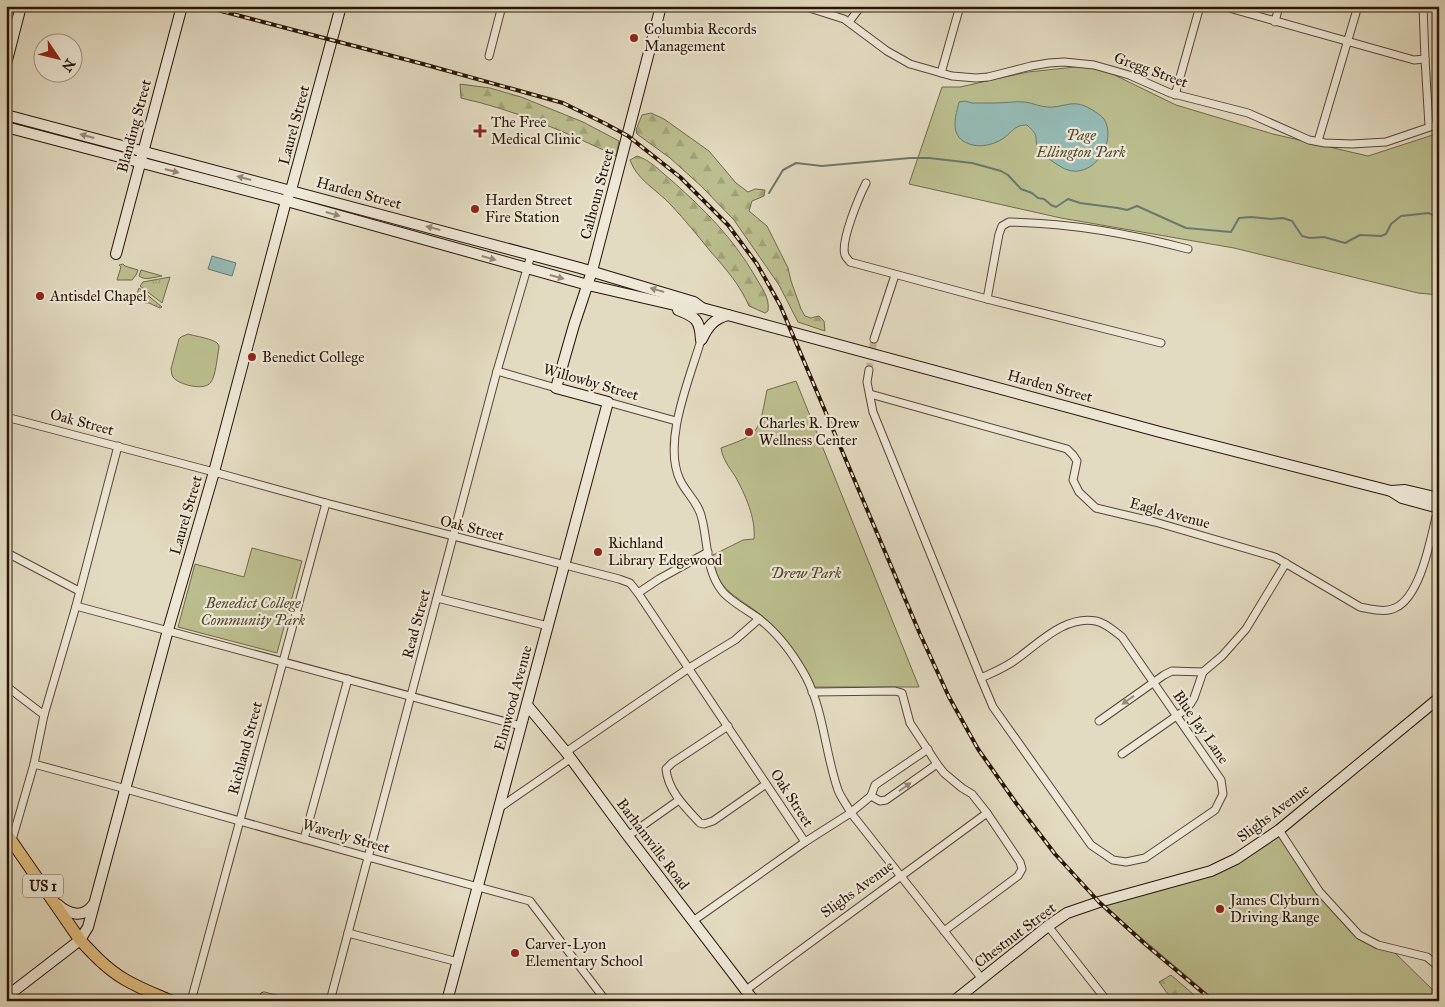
<svg xmlns="http://www.w3.org/2000/svg" width="1445" height="1007" font-family="'IM FELL Great Primer',serif">
	<defs>
		<pattern id="grass-tufts" width="24" height="20" patternUnits="userSpaceOnUse" patternTransform="scale(1.25)"><rect width="24" height="20" fill="#bbbe8e"/><path d="M3 7l-1-3M5 7V3M7 7l1-3M15 17l-1-3M17 17v-4M19 17l1-3" fill="none" stroke="#a1a279"/></pattern>
		<pattern id="forest-firs" width="22" height="20" patternUnits="userSpaceOnUse" patternTransform="scale(1.25)"><rect width="22" height="20" fill="#bbbe8e"/><path d="M5 1l3.5 6h-7zM16 11l3.5 6h-7z" fill="#a1a279"/></pattern>
	</defs>
	<rect width="100%" height="100%" fill="#e3dbc1"/>
	<filter id="stains"><feTurbulence type="fractalNoise" baseFrequency=".004" numOctaves="4"/><feColorMatrix values="0 0 0 0 .2 0 0 0 0 .09 0 0 0 0 .02 0 0 0 .5 -.17"/></filter>
	<radialGradient id="worn" r=".72"><stop offset=".6" stop-color="#630" stop-opacity="0"/><stop offset="1" stop-color="#630" stop-opacity=".3"/></radialGradient>
	<!-- grass -->
	<g fill="url(#grass-tufts)" stroke="#726a4a">
		<path d="M123,264L125,266L138,270L136,275L132,280H117L121,267L119,265Z"/>
		<path d="M141,270L162,276C155,277 145,281 139,276Z"/>
		<path d="M170,277L162,303L140,286L143,282Z"/>
		<path d="M139,288L162,307L160,308L149,303H145L141,299L140,295L137,294Z"/>
	</g>
	<!-- forest -->
	<g fill="url(#forest-firs)" stroke="#726a4a">
		<path d="M460,84L490,88L521,97L583,122L619,141L616,156C566,132 515,110 461,98Z"/>
		<path d="M651,113L664,119L709,151L736,183L748,192L755,189L765,190L764,196L752,201L749,211L767,226L788,268L791,281L801,309L805,316L811,318L819,316L824,321L825,331L798,322L779,285L734,220L701,186L670,158L637,134L636,130L642,115Z"/>
		<path d="M637,156C650,160 660,171 671,180C704,209 733,238 755,276C761,287 770,297 768,311L765,313L749,306C740,285 726,269 711,252C698,236 685,220 671,205C656,189 637,180 630,160Z"/>
		<path d="M1171,975L1201,1001H1173L1159,982Z"/>
	</g>
	<!-- park -->
	<g fill="#bbbe8e" stroke="#726a4a">
		<path d="M1094,65L1176,105L1273,134L1368,156L1439,133V295L1418,293L1234,248L1061,218L909,184L942,87H960L1028,72Z"/>
		<path d="M188,334C194,336 215,339 218,344C219,345 219,347 219,348C217,357 216,375 211,382C205,392 177,384 173,377C171,374 172,372 171,369L179,339L181,337Z"/>
		<path d="M796,381L919,687H814C800,667 787,645 772,626C750,599 714,597 713,555L743,540L754,539C756,518 745,494 735,476C729,467 723,460 721,448C731,444 742,441 751,435C762,427 764,403 767,390Z"/>
		<path d="M252,548L302,561L277,653L178,627L195,564L244,577Z"/>
		<path d="M1279,830L1319,891L1359,935L1390,948L1439,996V1001H1216L1099,902L1214,870Z"/>
	</g>
	<!-- water -->
	<g fill="#95bbb5" stroke="#6a796f">
		<path d="M965,101L972,103C980,103 987,103 995,103C1005,103 1015,101 1025,102C1033,103 1040,107 1048,107C1061,108 1072,100 1085,106C1091,109 1100,114 1104,119C1118,141 1093,181 1065,169C1057,165 1040,154 1037,145C1036,143 1036,139 1036,137C1035,132 1031,129 1027,125C1025,125 1022,125 1019,126C1014,128 1009,134 1004,138C992,146 976,149 963,141C950,132 956,115 959,102Z"/>
		<path d="M212,256L236,263L232,276L208,269Z"/>
	</g>
	<g fill="none" stroke-linecap="round" stroke-linejoin="round">
		<!-- stream -->
		<path stroke="#6a796f" stroke-width="2" d="M769,193L783,170L796,163L822,166L910,158H929L972,163L1001,171L1008,175L1021,189L1032,193L1038,198L1044,199L1051,205L1056,207L1068,199L1080,203L1118,208L1127,210L1137,206L1186,228L1231,232L1239,218L1251,217L1271,219L1283,218L1292,221L1302,236L1310,238L1324,237L1345,243L1360,235L1381,236L1386,234L1391,224L1401,216L1429,213L1439,219"/>
		<!-- street-tunnel -->
		<path stroke="#beb39b" stroke-width="7" stroke-dasharray="7 3.5" stroke-linecap="butt" d="M869,370L874,339"/>
		<!-- street casing -->
		<g stroke="#584634" stroke-width="9">
			<g id="street">
				<path d="M803,6L844,19L887,51L910,64L952,76L976,78L988,77L1031,66L1049,63L1064,62L1094,65L1129,75L1170,93L1248,113L1309,140L1325,143L1352,144L1386,142L1439,124"/>
				<path d="M1222,6L1414,60L1425,59"/>
				<path d="M1423,6L1425,59L1429,126"/>
				<path d="M849,22L861,6"/>
				<path d="M1275,22L1279,6"/>
				<path d="M489,56L502,6"/>
				<path d="M941,73L960,6"/>
				<path d="M1175,95L1200,6"/>
				<path d="M1318,141L1358,6"/>
				<path d="M866,183C859,197 840,242 845,255C846,258 849,260 850,262L987,299L1161,343"/>
				<path d="M987,299L999,234L1002,226L1009,222C1067,223 1132,234 1188,249"/>
				<path d="M874,339L895,275"/>
				<path d="M701,340C690,378 662,442 680,480C686,493 699,503 702,519C708,543 706,571 722,591C730,601 747,610 758,618C778,633 794,655 806,677C824,712 825,753 838,790C841,798 847,805 851,813L982,979"/>
				<path d="M869,370L867,382L873,412L982,681L993,707L1091,845L1113,860L1126,862L1145,858L1215,810L1223,794L1221,780L1122,637C1114,631 1106,623 1096,621C1066,615 1040,642 1018,658C1007,667 994,672 981,678"/>
				<path d="M497,371L556,388"/>
				<path d="M870,394L1067,449L1073,455L1077,461L1073,480L1079,492L1096,508L1155,522L1275,557L1360,607C1371,609 1385,613 1395,608C1420,597 1430,542 1436,517"/>
				<path d="M608,402L676,421"/>
				<path d="M6,417L214,472L326,503L619,579L630,583L638,593L805,842"/>
				<path d="M11,555L79,591"/>
				<path d="M638,593L659,579L708,552"/>
				<path d="M437,598L548,626"/>
				<path d="M76,606L521,726"/>
				<path d="M6,686L44,715"/>
				<path d="M812,692L895,691L902,693L910,723L937,764L944,773L962,788L972,794L987,813L1020,862L1022,869L1018,876L944,931"/>
				<path d="M1099,721L1164,675L1172,671L1203,672"/>
				<path d="M728,726L672,763L666,769C668,791 686,808 700,823L704,824L713,821L766,784"/>
				<path d="M566,752L689,668L735,640L759,619"/>
				<path d="M1122,754L1185,710L1191,703L1194,698L1203,672L1222,656L1246,629L1286,563"/>
				<path d="M34,764L126,789L368,857L530,901L606,1001"/>
				<path d="M871,796L880,801L886,800L937,764"/>
				<path d="M499,808L570,759"/>
				<path d="M1279,830L1319,891L1359,935L1378,945L1427,957L1439,967"/>
				<path d="M628,836L679,800"/>
				<path d="M304,839L348,679"/>
				<path d="M12,840L34,764L44,715L76,606L118,446"/>
				<path d="M693,921L805,842L849,814L871,796L875,785L928,749"/>
				<path d="M1048,926L1107,1001"/>
				<path d="M348,933L458,962"/>
				<path d="M746,990L987,813"/>
				<path d="M264,996L283,1001"/>
				<path d="M191,1001L326,503"/>
				<path d="M330,1001L497,371L531,255"/>
			</g>
		</g>
		<!-- secondary casing -->
		<g stroke="#291505" stroke-width="12">
			<g id="secondary">
				<path d="M6,64L21,6"/>
				<path d="M6,115L580,268L694,302L702,308L1160,432L1391,491L1402,498L1439,508"/>
				<path d="M6,127L276,198L588,285L692,309L702,308"/>
				<path d="M116,254L182,6"/>
				<path d="M678,310C696,317 700,320 701,340"/>
				<path d="M702,339C708,326 714,319 728,315"/>
				<path d="M1391,491L1405,490L1439,498"/>
				<path d="M527,705L566,752L628,836L754,1001"/>
				<path d="M57,904C68,914 83,919 93,905"/>
				<path d="M6,997L80,940L88,927L168,630L214,472L286,201L291,190L341,6"/>
				<path d="M447,1001L608,402L556,388L574,325L592,271L661,6"/>
				<path d="M954,1001L1048,926L1067,913L1099,902L1211,871L1236,859L1279,830L1439,698"/>
			</g>
		</g>
		<!-- primary casing -->
		<g stroke="#291505" stroke-width="13">
			<path id="primary" d="M6,833L80,940C93,954 107,969 124,979C139,988 155,994 171,1001"/>
		</g>
		<!-- street -->
		<use href="#street" stroke="#ede8d7" stroke-width="7"/>
		<!-- secondary -->
		<use href="#secondary" stroke="#ede8d7" stroke-width="10"/>
		<!-- primary -->
		<use href="#primary" stroke="#e2be80" stroke-width="11"/>
		<!-- rail casing -->
		<g stroke="#291505" stroke-width="4">
			<path id="rail" d="M202,6L423,64L563,103L606,124L628,136L680,177L728,225L757,264L780,305L920,634L949,697L978,749L1016,803L1055,854L1099,902L1145,944L1213,1001"/>
		</g>
		<!-- rail -->
		<use href="#rail" stroke="#ede8d7" stroke-width="2" stroke-dasharray="5.5" stroke-linecap="butt"/>
	</g>
	<!-- one-way arrows -->
	<defs><path id="oneway-solid" d="M-6-.8H1V-3.2L6.5 0L1 3.2V.8H-6Z" transform="scale(1.25)"/></defs>
	<g fill="#958978">
		<use href="#oneway-solid" transform="translate(87 136) rotate(-165)"/>
		<use href="#oneway-solid" transform="translate(172 171) rotate(15)"/>
		<use href="#oneway-solid" transform="translate(244 178) rotate(-165)"/>
		<use href="#oneway-solid" transform="translate(333 214) rotate(16)"/>
		<use href="#oneway-solid" transform="translate(433 228) rotate(-165)"/>
		<use href="#oneway-solid" transform="translate(489 258) rotate(16)"/>
		<use href="#oneway-solid" transform="translate(557 277) rotate(15)"/>
		<use href="#oneway-solid" transform="translate(657 290) rotate(-164)"/>
		<use href="#oneway-solid" transform="translate(1128 700) rotate(145)"/>
		<use href="#oneway-solid" transform="translate(905 787) rotate(-35)"/>
	</g>
	<!-- markers -->
	<g fill="#8f2418" stroke="#ede8d7" stroke-width="2">
		<circle cx="634" cy="38" r="5"/>
		<path d="M477.5 123.5h5v5h5v5h-5v5h-5v-5h-5v-5h5z"/>
		<circle cx="475" cy="209" r="5"/>
		<circle cx="40" cy="296" r="5"/>
		<circle cx="252" cy="357" r="5"/>
		<circle cx="749" cy="432" r="5"/>
		<circle cx="598" cy="552" r="5"/>
		<circle cx="1220" cy="909" r="5"/>
		<circle cx="515" cy="953" r="5"/>
	</g>
	<g text-anchor="middle" dominant-baseline="central" stroke-width="4.5" stroke-linejoin="round" paint-order="stroke">
		<!-- shield labels -->
		<rect fill="#ede8d7" stroke="#645444" stroke-width="1" x="23" y="874.5" width="40" height="23" rx="4"/>
		<g font-size="14" font-weight="bold" fill="#291505">
			<text x="43" y="886">US 1</text>
		</g>
		<!-- poi labels -->
		<g font-size="15" fill="#291505" stroke="#ede8d7" text-anchor="start">
			<text x="644" y="29">Columbia Records<tspan x="644" dy="17">Management</tspan></text>
			<text x="491" y="122">The Free<tspan x="491" dy="17">Medical Clinic</tspan></text>
			<text x="485" y="200">Harden Street<tspan x="485" dy="17">Fire Station</tspan></text>
			<text x="50" y="296">Antisdel Chapel</text>
			<text x="262" y="357">Benedict College</text>
			<text x="759" y="423">Charles R. Drew<tspan x="759" dy="17">Wellness Center</tspan></text>
			<text x="608" y="543">Richland<tspan x="608" dy="17">Library Edgewood</tspan></text>
			<text x="1230" y="900">James Clyburn<tspan x="1230" dy="17">Driving Range</tspan></text>
			<text x="525" y="944">Carver-Lyon<tspan x="525" dy="17">Elementary School</tspan></text>
		</g>
		<!-- street labels -->
		<g font-size="15" fill="#291505" stroke="#ede8d7">
			<text transform="translate(1151 70) rotate(20)">Gregg Street</text>
			<text transform="translate(294 125) rotate(-75)">Laurel Street</text>
			<text transform="translate(134 126) rotate(-75)">Blanding Street</text>
			<text transform="translate(359 193) rotate(15)">Harden Street</text>
			<text transform="translate(597 194) rotate(-75)">Calhoun Street</text>
			<text transform="translate(591 382) rotate(16)">Willowby Street</text>
			<text transform="translate(1050 386) rotate(15)">Harden Street</text>
			<text transform="translate(82 422) rotate(15)">Oak Street</text>
			<text transform="translate(1170 513) rotate(15)">Eagle Avenue</text>
			<text transform="translate(186 515) rotate(-74)">Laurel Street</text>
			<text transform="translate(472 528) rotate(14)">Oak Street</text>
			<text transform="translate(416 624) rotate(-75)">Read Street</text>
			<text transform="translate(513 698) rotate(-75)">Elmwood Avenue</text>
			<text transform="translate(1201 727) rotate(55)">Blue Jay Lane</text>
			<text transform="translate(245 748) rotate(-75)">Richland Street</text>
			<text transform="translate(792 798) rotate(57)">Oak Street</text>
			<text transform="translate(1273 813) rotate(-37)">Slighs Avenue</text>
			<text transform="translate(346 836) rotate(16)">Waverly Street</text>
			<text transform="translate(653 844) rotate(53)">Barhamville Road</text>
			<text transform="translate(857 889) rotate(-36)">Slighs Avenue</text>
			<text transform="translate(1015 935) rotate(-37)">Chestnut Street</text>
		</g>
		<!-- park labels -->
		<g font-size="15" font-style="italic" fill="#55482e" stroke="#ede8d7">
			<text x="1081" y="135">Page<tspan x="1081" dy="17">Ellington Park</tspan></text>
			<text x="806" y="573">Drew Park</text>
			<text x="253" y="603">Benedict College<tspan x="253" dy="17">Community Park</tspan></text>
		</g>
	</g>
	<!-- margin -->
	<rect width="1445" height="1007" fill="none" stroke="#e3dbc1" stroke-width="25"/>
	<rect x="8" y="8" width="1430" height="992" fill="none" stroke="#291505" stroke-width="2.5"/>
	<rect x="12" y="12" width="1420" height="982" fill="none" stroke="#291505"/>
	<!-- north arrow -->
	<g transform="translate(58 58) rotate(125)"><circle r="24" fill="#ede8d7" stroke="#9f9483"/>
	<path d="M0-4L9 19L0 12L-9 19Z" fill="#8f2418"/>
	<text y="-8" font-size="14" font-weight="bold" text-anchor="middle" fill="#291505">N</text>
	</g>
	<rect width="100%" height="100%" filter="url(#stains)"/>
	<rect width="100%" height="100%" fill="url(#worn)"/>
</svg>
